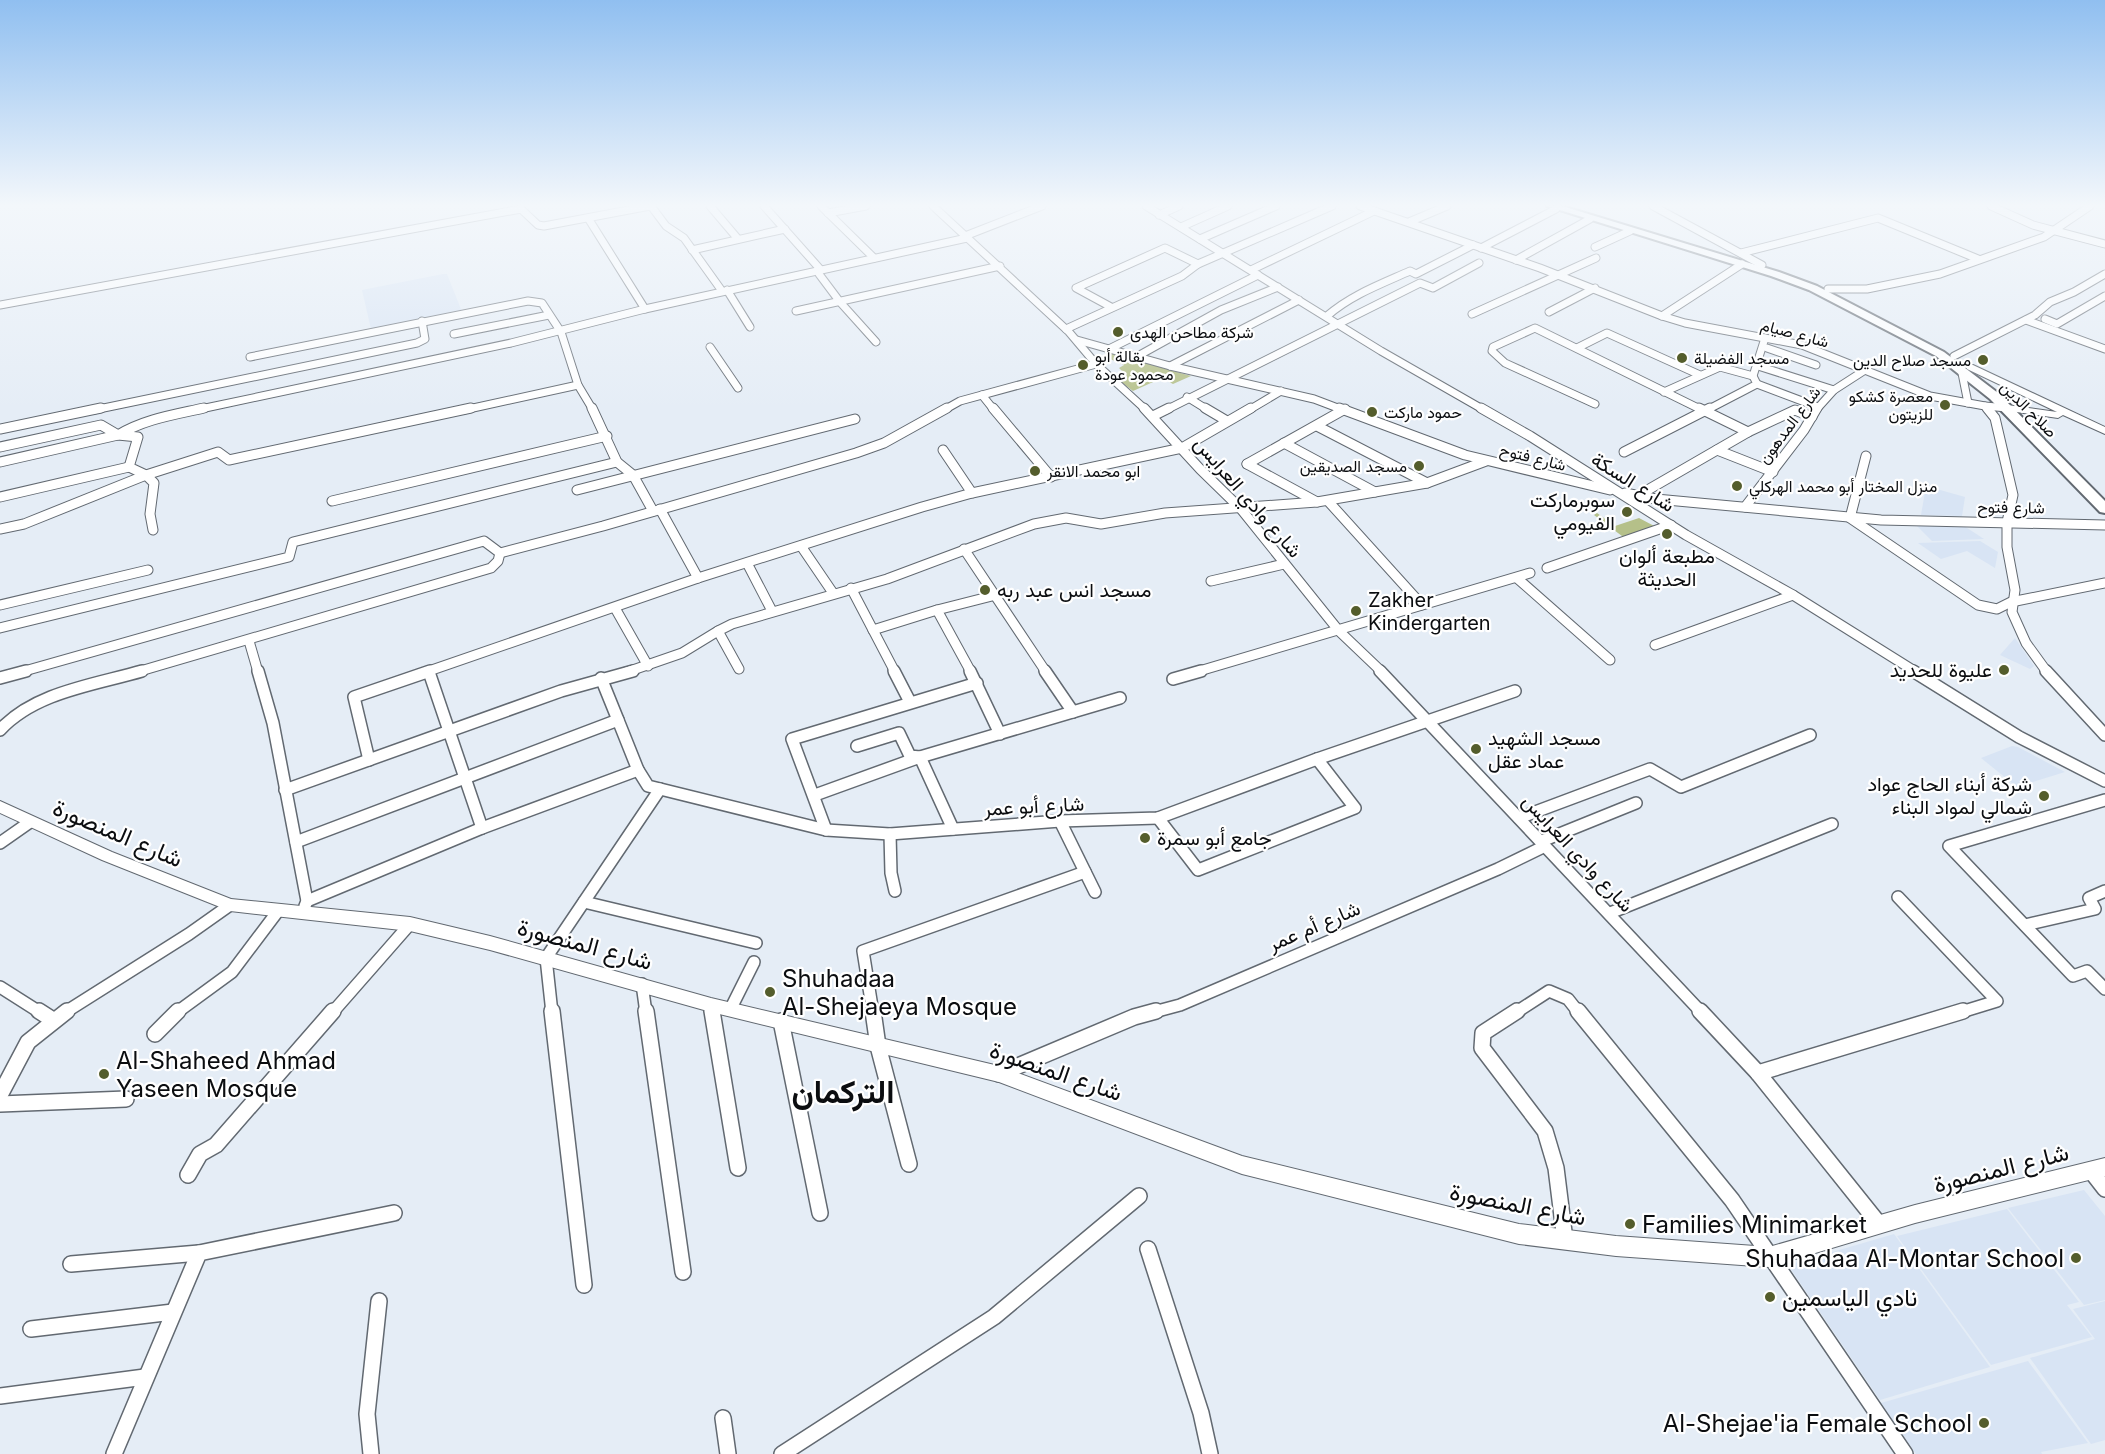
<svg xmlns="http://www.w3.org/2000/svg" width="2105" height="1454" font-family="Inter,Vazirmatn,sans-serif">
	<rect width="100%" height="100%" fill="#e5edf6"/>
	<!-- built -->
	<g fill="#d8e4f4">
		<path d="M443,274H447L462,312L371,329L362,290Z"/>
		<path d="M1926,486L1965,497L1962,516L1921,515Z"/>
		<path d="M1917,526H1964L1984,539L1932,541Z"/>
		<path d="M1980,541L1998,552L1995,568L1967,551L1941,559L1918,543Z"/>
		<path d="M2015,638L2034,666L2030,669L2000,655Z"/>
		<path d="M2012,746L2018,747L2065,772L2017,787L1981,758Z"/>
		<path d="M2084,1190L2105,1216V1300L2084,1305L2008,1208Z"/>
		<path d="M2007,1209L2079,1302L2067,1305L2092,1337L1991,1365L1897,1236Z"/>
		<path d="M1894,1234L1990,1367L1880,1400L1788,1265Z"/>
		<path d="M2105,1301V1440L2091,1444L2030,1358L2095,1339L2073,1309Z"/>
		<path d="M2028,1361L2088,1443L2041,1452L2042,1454H1916L1881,1403Z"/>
	</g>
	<!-- green -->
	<g fill="#b5c089">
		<path d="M1110,353L1191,376L1173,384L1162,378L1133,391L1116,378L1126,375L1119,368L1124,365L1103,356Z"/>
		<path d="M1597,513L1615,526L1639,518L1658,528L1626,539L1594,515Z"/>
	</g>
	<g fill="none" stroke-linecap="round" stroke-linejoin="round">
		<!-- minor-far3 casing -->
		<g stroke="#626971" stroke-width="9">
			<g id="minor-far3">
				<path d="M651,206L666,226L684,238L722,291"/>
				<path d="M710,206L738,239"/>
				<path d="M764,206L820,269L819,274L840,302L876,342"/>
				<path d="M821,206L874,258"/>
				<path d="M933,206L1069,332L1096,364L1146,410"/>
				<path d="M1146,206L1381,351L1484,410"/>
				<path d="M1360,206L1540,268L1662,316L1685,323L1802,345L1930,396L1985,406"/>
				<path d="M1653,206L1762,265"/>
				<path d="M1991,206L2033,225L2105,244"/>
				<path d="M828,213L866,206"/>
				<path d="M1159,215L1179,206"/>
				<path d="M588,218L645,309"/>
				<path d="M1409,222L1447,206"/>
				<path d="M1181,227L1228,206"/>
				<path d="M965,236L1042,206"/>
				<path d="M1200,239L1276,206"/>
				<path d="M1595,247L1630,231"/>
				<path d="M1481,248L1556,209"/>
				<path d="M692,250L785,229"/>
				<path d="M1741,253L1878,218L1978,259"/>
				<path d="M1516,260L1590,219"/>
				<path d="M1251,270L1374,211"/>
				<path d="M1828,289H1867L1940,274L2044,237L2090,206"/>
				<path d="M727,290L750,327"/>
				<path d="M0,305L521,209L538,225L544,226L650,206"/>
				<path d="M1111,307L1076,288L1165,248L1198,264"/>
				<path d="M796,311L1000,266"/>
				<path d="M1549,312L1595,288"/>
				<path d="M1472,314L1596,258"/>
				<path d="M1327,316C1351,295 1381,284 1410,271L1416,274L1473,245"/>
				<path d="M1662,316L1742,264"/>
				<path d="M2045,319L2057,324L2105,296"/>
				<path d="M2026,320L2105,349"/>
				<path d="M1066,329L1182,276L1198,264L1332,206"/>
				<path d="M454,334L549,315"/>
				<path d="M1077,340L1170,366L1314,399L1343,410"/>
				<path d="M710,347L738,388"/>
				<path d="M1577,348L1607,333L1700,375"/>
				<path d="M1767,348L1816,365"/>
				<path d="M1109,349L1258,275"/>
				<path d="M1954,356L2035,315L2050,302L2074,292L2105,274"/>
				<path d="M250,357L528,301L542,303L561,332L578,385L593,410"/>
				<path d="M1136,357L1221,310L1278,287"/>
				<path d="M1170,366L1299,300"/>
				<path d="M1758,366L1834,390"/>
				<path d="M1961,368L1968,403"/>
				<path d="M1757,384L1818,407"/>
				<path d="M1664,392L1720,367L1753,376"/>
				<path d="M982,395L994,410"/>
				<path d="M1187,397L1208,410"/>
				<path d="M1595,404L1505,363L1492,351L1493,347L1535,328L1702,410"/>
				<path d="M94,410L417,343L425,339L422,321"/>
				<path d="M196,410L511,343L645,309L967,238"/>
				<path d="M464,410L578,385"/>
				<path d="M944,410L960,401L1096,364"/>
				<path d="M1166,410L1420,283L1433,288L1479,263"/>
				<path d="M1249,410L1281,391"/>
				<path d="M1707,410L1757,384L1753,376L1765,338"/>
				<path d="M1816,410L1834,390L1865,370"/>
				<path d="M1988,410L1985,406L2007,408"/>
			</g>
		</g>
		<!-- minor-far2 casing -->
		<g stroke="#626971" stroke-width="11">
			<g id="minor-far2">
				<path d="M592,408L617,462L633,475L653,511"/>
				<path d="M993,408L1051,477"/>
				<path d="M1144,408L1200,469L1241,509L1339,631L1382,672"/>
				<path d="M1205,408L1227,421"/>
				<path d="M1339,408L1465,455L1610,490"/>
				<path d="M1481,408L1530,436L1686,535L1793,595L1916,672"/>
				<path d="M1699,408L1748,432"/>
				<path d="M1987,408L1995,418L2013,495L2007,522V547L2015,590L2012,612L2026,643L2047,672"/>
				<path d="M1153,416L1169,408"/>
				<path d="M1317,426L1427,483"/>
				<path d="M0,429L101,408"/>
				<path d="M1284,443L1375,492"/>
				<path d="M0,447L101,425L118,435L138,437L129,467L146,475L154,483L150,514L153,530"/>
				<path d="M943,450L972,493"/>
				<path d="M1717,450L1773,472"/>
				<path d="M1624,452L1710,408"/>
				<path d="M1866,456L1850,518L1978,605L1997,609L2011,602L2105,583"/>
				<path d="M0,462L118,435C145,419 173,415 204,408"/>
				<path d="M1247,464L1345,409"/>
				<path d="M1247,464L1317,502"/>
				<path d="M577,490L855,419"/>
				<path d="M1625,493L1656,499L1881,520L2105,525"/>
				<path d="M1639,495L1748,432L1795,410L1812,417"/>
				<path d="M0,497L129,467"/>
				<path d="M332,501L607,436"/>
				<path d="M1328,501L1422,605"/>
				<path d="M1745,507L1804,430L1817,408"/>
				<path d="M660,509L698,578"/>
				<path d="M0,529L24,524L146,475L218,452L229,460L471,408"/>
				<path d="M801,546L833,593"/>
				<path d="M964,549L1046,672"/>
				<path d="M747,563L772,611"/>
				<path d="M1547,568L1671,525"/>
				<path d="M1517,578L1610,660"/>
				<path d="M1211,581L1284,564"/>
				<path d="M851,588L895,672"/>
				<path d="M0,605L148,570"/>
				<path d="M615,608L648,666"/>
				<path d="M0,628L289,557L293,542L617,462"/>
				<path d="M873,630L937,610"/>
				<path d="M249,641L258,672"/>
				<path d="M1655,645L1793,595"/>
				<path d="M739,669L718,631L732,624L887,579L1034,524L1066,518L1101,524L1165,513L1317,502L1427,483L1486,461"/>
				<path d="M21,672L484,541L500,553L603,526L856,453L884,443L947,408"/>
				<path d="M137,672L491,568L498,561L500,553"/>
				<path d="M426,672L698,578L922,507L972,493L1182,448L1251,408"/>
				<path d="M627,672L682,653L718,631"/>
				<path d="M971,672L937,610L996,595"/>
				<path d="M1196,672L1530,573"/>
			</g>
		</g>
		<!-- minor-far1 casing -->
		<g stroke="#626971" stroke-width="14">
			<g id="minor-far1">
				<path d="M258,671L273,723L307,901L305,906"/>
				<path d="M894,671L910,702"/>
				<path d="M970,671L1000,734"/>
				<path d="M1045,671L1073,712"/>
				<path d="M1380,671L1702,1013"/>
				<path d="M1913,671L2019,737L2105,781"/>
				<path d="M2046,671L2105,735"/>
				<path d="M429,672L482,828"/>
				<path d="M0,678L26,671"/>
				<path d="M601,678L618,720"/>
				<path d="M1173,679L1201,671"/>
				<path d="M0,730C35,692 94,685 142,671"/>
				<path d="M857,746L899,733L910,756L920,757L953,829"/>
				<path d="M369,760L354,697L430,671"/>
				<path d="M638,770L648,786L826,830L890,834L1060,821L1158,818L1317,759L1515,691"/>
				<path d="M285,790L561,691L633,671"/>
				<path d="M815,795L920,757L1120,698"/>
				<path d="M2105,800L1949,846L2073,976L2087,971L2105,989"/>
				<path d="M1158,818L1198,870L1355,808L1317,759"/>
				<path d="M1519,818L1650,769L1681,787L1810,735"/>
				<path d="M1060,821L1095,892"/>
				<path d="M826,830L792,739L977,683"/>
				<path d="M890,834L891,873L895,891"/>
				<path d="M296,842L618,720L638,770L482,828L307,901"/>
				<path d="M0,843L30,822"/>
				<path d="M1898,897L1997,1001L1958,1013"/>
				<path d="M584,902L756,943"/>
				<path d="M1610,913L1832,824"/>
				<path d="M2025,925L2095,909L2089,898L2105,891"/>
				<path d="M642,984L646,1013"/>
				<path d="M0,987L41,1013"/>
				<path d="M711,1005L712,1013"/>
				<path d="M731,1008L754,962"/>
				<path d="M64,1013L189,934L230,905"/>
				<path d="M176,1013L232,972L278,911"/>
				<path d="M332,1013L410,924"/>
				<path d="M552,1013L546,958L660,789"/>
				<path d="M873,1013L863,951L1085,872"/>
				<path d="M1150,1013L1180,1005L1498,869L1541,848L1542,841L1636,803"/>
				<path d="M1515,1013L1549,991L1568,999L1579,1013"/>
			</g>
		</g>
		<!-- minor casing -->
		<g stroke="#626971" stroke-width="18">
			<g id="minor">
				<path d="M39,1011L53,1020"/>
				<path d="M552,1011L584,1285"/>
				<path d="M646,1011L683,1272"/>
				<path d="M712,1011L738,1168"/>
				<path d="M873,1011L878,1046L909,1164"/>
				<path d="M1517,1011L1483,1033L1482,1048L1545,1131L1556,1168L1565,1240"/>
				<path d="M1578,1011L1732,1200L1905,1454"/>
				<path d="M1700,1011L1758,1073L1879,1224"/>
				<path d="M781,1021L820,1213"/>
				<path d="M155,1034L178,1011"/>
				<path d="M1758,1073L1963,1011"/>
				<path d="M999,1074L1134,1017L1156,1011"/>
				<path d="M0,1095L28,1042L67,1011"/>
				<path d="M0,1104L126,1099"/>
				<path d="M2091,1171L2105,1189"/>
				<path d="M188,1175L200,1154L216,1145L333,1011"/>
				<path d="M1148,1249L1201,1413L1210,1454"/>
				<path d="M71,1264L199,1253"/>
				<path d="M31,1329L173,1312"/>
				<path d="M0,1396L145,1377"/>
				<path d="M723,1418L728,1454"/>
				<path d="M114,1454L199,1253L394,1213"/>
				<path d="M371,1454L367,1414L379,1301"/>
				<path d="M782,1454L994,1317L1139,1196"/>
			</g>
		</g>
		<!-- secondary casing -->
		<g stroke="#626971" stroke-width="2">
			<g id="secondary">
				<path d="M1967,365H1973L2105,427V434L2063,415L2058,418L2003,410V406L2007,405L2057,412L1967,369Z"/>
				<path d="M0,801L112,852L231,899L410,917L490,936L711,998L999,1066L1242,1156L1519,1224L1616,1236L1769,1247L1915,1205L2105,1158V1176L1915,1223L1769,1267L1616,1256L1519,1244L1242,1174L999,1082L711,1012L490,950L410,931L230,911L102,860L0,813Z"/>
			</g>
		</g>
		<!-- trunk casing -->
		<g stroke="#626971" stroke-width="4">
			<path id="trunk" d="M1547,206H1562L1779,272L1817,286L1944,352L1998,393L2105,501V513L2100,512L1990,399L1936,356L1809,290L1771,276Z"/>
		</g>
		<!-- minor-far3 -->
		<use href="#minor-far3" stroke="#fff" stroke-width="7"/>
		<!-- minor-far2 -->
		<use href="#minor-far2" stroke="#fff" stroke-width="9"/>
		<!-- minor-far1 -->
		<use href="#minor-far1" stroke="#fff" stroke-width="11"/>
		<!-- minor -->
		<use href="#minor" stroke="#fff" stroke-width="15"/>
		<!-- secondary -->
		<use href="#secondary" fill="#fff" fill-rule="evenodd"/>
		<!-- trunk -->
		<use href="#trunk" fill="#fff" fill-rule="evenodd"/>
	</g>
	<!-- sky -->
	<linearGradient id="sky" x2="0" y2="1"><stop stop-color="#90bff0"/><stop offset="0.5" stop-color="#f3f7fb"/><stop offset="1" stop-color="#f3f7fb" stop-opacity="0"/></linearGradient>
	<rect width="2105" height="410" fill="url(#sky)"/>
	<!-- markers -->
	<g fill="#545d2c" stroke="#fff" stroke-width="2">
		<circle cx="1118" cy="332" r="6"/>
		<circle cx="1682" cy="358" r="6"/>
		<circle cx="1983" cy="360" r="6"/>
		<circle cx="1083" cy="365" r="6"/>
		<circle cx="1945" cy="405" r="6"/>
		<circle cx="1372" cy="412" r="6"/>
		<circle cx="1419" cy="466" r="6"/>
		<circle cx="1035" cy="471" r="6"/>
		<circle cx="1737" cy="486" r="6"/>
		<circle cx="1627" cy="512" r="6"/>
		<circle cx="1667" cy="534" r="6"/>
		<circle cx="985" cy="590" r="6"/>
		<circle cx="1356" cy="611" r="6"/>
		<circle cx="2004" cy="670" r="6"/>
		<circle cx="1476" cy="749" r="6"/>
		<circle cx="2044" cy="796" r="6"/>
		<circle cx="1145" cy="838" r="6"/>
		<circle cx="770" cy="992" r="6"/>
		<circle cx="104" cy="1074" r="6"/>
		<circle cx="1630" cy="1224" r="6"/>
		<circle cx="2076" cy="1258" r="6"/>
		<circle cx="1770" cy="1297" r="6"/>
		<circle cx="1984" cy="1423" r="6"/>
	</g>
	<g text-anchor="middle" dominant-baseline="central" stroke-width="4.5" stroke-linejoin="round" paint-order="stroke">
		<!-- far-poi labels -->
		<g font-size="16" fill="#0b0d10" stroke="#fff" text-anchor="start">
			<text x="1130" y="332">شركة مطاحن الهدى</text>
			<text x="1095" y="356">بقالة أبو<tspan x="1095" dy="18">محمود عودة</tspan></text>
			<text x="1694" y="358">مسجد الفضيلة</text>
			<text x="1971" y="360" text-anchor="end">مسجد صلاح الدين</text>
			<text x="1933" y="396" text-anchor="end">معصرة كشكو<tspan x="1933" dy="18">للزيتون</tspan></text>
			<text x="1384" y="412">حمود ماركت</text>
			<text x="1407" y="466" text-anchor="end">مسجد الصديقين</text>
			<text x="1047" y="471">ابو محمد الانقر</text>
			<text x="1749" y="486">منزل المختار أبو محمد الهركلي</text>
		</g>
		<!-- far-street labels -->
		<g font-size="16" fill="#0b0d10" stroke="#fff">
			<text transform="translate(1795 333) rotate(15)">شارع صيام</text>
			<text transform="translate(2029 409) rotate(45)">صلاح الدين</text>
			<text transform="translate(1789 425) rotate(-53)">شارع المدهون</text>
			<text transform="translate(1533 457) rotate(14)">شارع فتوح</text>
			<text transform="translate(2011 507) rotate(1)">شارع فتوح</text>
		</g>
		<!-- street labels -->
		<g font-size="20" fill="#0b0d10" stroke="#fff">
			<text transform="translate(1633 482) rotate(32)">شارع السكة</text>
			<text transform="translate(1248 497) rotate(49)">شارع وادي العرايس</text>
			<text transform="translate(1034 806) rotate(-3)">شارع أبو عمر</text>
			<text transform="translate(1578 853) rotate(47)">شارع وادي العرايس</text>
			<text transform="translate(1314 926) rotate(-23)">شارع أم عمر</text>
		</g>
		<!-- poi labels -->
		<g font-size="20" fill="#0b0d10" stroke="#fff" text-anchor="start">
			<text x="1615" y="500" text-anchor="end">سوبرماركت<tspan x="1615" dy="23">الفيومي</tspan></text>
			<text x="1667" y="556" text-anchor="middle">مطبعة ألوان<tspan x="1667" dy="23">الحديثة</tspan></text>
			<text x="997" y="590">مسجد انس عبد ربه</text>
			<text x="1368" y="600">Zakher<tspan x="1368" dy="23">Kindergarten</tspan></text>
			<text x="1992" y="670" text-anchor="end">عليوة للحديد</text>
			<text x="1488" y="738">مسجد الشهيد<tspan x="1488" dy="23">عماد عقل</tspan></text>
			<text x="2032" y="784" text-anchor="end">شركة أبناء الحاج عواد<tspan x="2032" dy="23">شمالي لمواد البناء</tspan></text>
			<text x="1157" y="838">جامع أبو سمرة</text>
		</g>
		<!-- near-street labels -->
		<g font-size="24" fill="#0b0d10" stroke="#fff">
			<text transform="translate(118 833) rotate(23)">شارع المنصورة</text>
			<text transform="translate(585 944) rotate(15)">شارع المنصورة</text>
			<text transform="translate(1056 1071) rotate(19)">شارع المنصورة</text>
			<text transform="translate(2001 1168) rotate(-14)">شارع المنصورة</text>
			<text transform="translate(1518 1204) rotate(11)">شارع المنصورة</text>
		</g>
		<!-- near-poi labels -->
		<g font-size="24" fill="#0b0d10" stroke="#fff" text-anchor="start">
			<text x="782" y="978">Shuhadaa<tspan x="782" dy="28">Al-Shejaeya Mosque</tspan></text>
			<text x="116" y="1060">Al-Shaheed Ahmad<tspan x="116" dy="28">Yaseen Mosque</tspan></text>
			<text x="1642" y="1224">Families Minimarket</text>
			<text x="2064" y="1258" text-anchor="end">Shuhadaa Al-Montar School</text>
			<text x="1782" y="1297">نادي الياسمين</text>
			<text x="1972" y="1423" text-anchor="end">Al-Shejae'ia Female School</text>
		</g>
		<!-- near-district labels -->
		<g font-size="32" font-weight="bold" fill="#0b0d10" stroke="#fff">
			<text x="843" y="1091">التركمان</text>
		</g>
	</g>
</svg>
